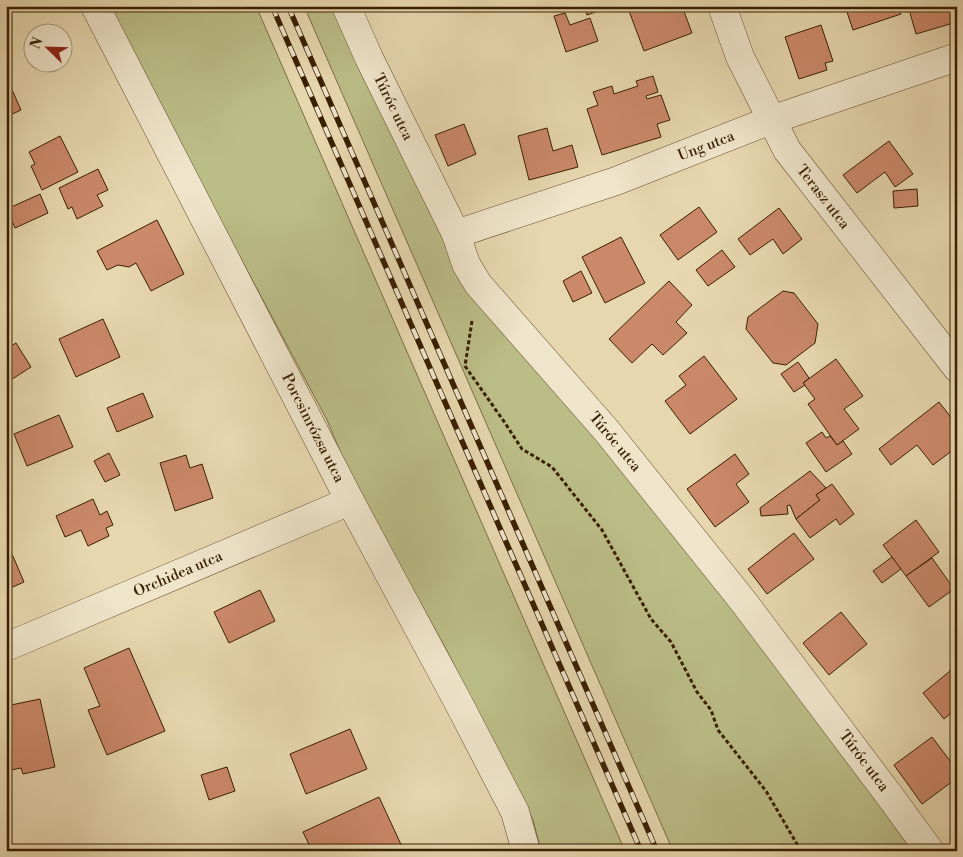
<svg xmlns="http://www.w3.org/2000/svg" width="963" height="857" font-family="'Libre Bodoni',serif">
	<rect width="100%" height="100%" fill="#e7d7af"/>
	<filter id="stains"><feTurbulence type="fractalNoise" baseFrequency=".004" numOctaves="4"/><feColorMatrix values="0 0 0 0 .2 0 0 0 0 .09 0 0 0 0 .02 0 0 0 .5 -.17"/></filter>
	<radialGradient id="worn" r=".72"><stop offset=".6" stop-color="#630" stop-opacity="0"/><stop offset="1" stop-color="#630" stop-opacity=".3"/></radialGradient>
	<!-- green -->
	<g fill="#bbbd87" stroke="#7a6e44">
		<path d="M106,6H256L625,851H541L533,820L447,651L386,540L363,506L327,420Z"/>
		<path d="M304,6H334L458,271L694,554L914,851H673Z"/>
	</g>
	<!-- building -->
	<g fill="#cb896a" stroke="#391f01">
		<path d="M584,6H613L587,15Z"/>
		<path d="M640,6H682L692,33L644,51L629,11Z"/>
		<path d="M845,6H898L901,14L853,30Z"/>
		<path d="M908,6H956L957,22L916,34Z"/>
		<path d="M565,13L570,25L590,18L598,41L566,52L554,16Z"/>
		<path d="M821,25L833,61L825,63L827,70L799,79L785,37Z"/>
		<path d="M653,76L658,92L646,96L647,99L661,95L670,120L657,124L661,137L602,155L587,109L598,105L593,92L612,86L614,94L638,86L636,81Z"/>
		<path d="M9,83L21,110L6,117V84Z"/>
		<path d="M464,124L476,154L448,166L435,135Z"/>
		<path d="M547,128L553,151L572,145L578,167L529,180L518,136Z"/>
		<path d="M60,136L78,172L42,190L31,166L35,164L29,152Z"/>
		<path d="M889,141L913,174L895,187L885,172L857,193L843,175Z"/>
		<path d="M98,169L108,190L97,195L103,206L77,219L72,207L68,209L59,188Z"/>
		<path d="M917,189L918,206L894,208L893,191Z"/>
		<path d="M40,194L48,213L15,228L7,209Z"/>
		<path d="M699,207L717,232L678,260L660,235Z"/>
		<path d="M779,208L802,239L783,254L773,239L750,255L738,239Z"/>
		<path d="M157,220L184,274L151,291L136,263L129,267L118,265L107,270L97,251Z"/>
		<path d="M621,237L645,283L605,303L582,257Z"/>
		<path d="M722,250L735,267L708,286L696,270Z"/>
		<path d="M581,271L592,293L573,302L563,281Z"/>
		<path d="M669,281L692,305L676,322L687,333L663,355L652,344L632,363L609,339Z"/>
		<path d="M783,291L794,293L818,324L815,343L786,365L773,363L746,329L748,317Z"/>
		<path d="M103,319L120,357L76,377L59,339Z"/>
		<path d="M16,343L31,367L6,383V349Z"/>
		<path d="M704,356L737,399L690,434L665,401L686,385L679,376Z"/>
		<path d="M836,359L863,396L844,409L859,429L837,445L808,404L815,399L803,383Z"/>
		<path d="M798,362L809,378L803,383L805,385L794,392L781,374Z"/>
		<path d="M143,393L153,417L117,432L107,408Z"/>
		<path d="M939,402L957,425V447L933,465L917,445L891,465L879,449Z"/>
		<path d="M59,415L73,447L27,466L14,434Z"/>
		<path d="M822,432L826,438L830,436L837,445L843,441L852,454L826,472L806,443Z"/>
		<path d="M109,453L120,475L105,482L94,461Z"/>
		<path d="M735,454L749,474L736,484L749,502L715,527L687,489Z"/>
		<path d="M186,455L190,468L202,464L213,498L175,511L160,463Z"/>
		<path d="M810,471L826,488L816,495L820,500L796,519L790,505L787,506L788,514L761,516L760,508Z"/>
		<path d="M832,484L854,514L840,525L836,519L810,538L796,519L820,500L816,495Z"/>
		<path d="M93,499L100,515L107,511L113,525L106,528L109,536L88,546L81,530L65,537L56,516Z"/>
		<path d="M916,520L939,552L906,576L883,545Z"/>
		<path d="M794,533L814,559L767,594L748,569Z"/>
		<path d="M6,540L24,582L6,590Z"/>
		<path d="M892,557L901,569L882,583L873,571Z"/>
		<path d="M932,558L954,589L929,607L906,576Z"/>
		<path d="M260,590L275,621L229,643L214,612Z"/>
		<path d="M841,612L867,644L829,675L803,643Z"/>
		<path d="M129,648L165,731L107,755L88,710L100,706L84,668Z"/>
		<path d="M955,667L957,669V708L944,719L923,693Z"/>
		<path d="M40,699L55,767L23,774L21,768L6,771V706Z"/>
		<path d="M350,729L367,769L306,794L290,754Z"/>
		<path d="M932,737L957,770V778L922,804L894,765Z"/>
		<path d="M227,767L235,791L209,800L201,775Z"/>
		<path d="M379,797L404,851H312L303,832Z"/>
	</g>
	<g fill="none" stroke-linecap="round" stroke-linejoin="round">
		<!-- minor casing -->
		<g stroke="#644d2c" stroke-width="29">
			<g id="minor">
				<path d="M95,6L350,501L458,702L515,812L526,851"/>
				<path d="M346,6L369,58L456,234L466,264L478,284L606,430L743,601L892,799L930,851"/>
				<path d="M722,6L740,57L787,150L957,368"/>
				<path d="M456,234L616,181L771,120L957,57"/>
				<path d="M6,647L350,501"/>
			</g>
		</g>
		<!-- path -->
		<path stroke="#391f01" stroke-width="3" stroke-dasharray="4 2.5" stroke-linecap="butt" d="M472,321L465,366L505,423L522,449L552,467L602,530L651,619L671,642L697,692L711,710L718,730L766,791L801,851"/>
		<!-- minor -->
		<use href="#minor" stroke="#efe5cb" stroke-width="28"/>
		<!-- rail casing -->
		<g stroke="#391f01" stroke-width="5.5">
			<g id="rail">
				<path d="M272,6L641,851"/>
				<path d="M288,6L657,851"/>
			</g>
		</g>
		<!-- rail -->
		<use href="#rail" stroke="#efe5cb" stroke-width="4" stroke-dasharray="11" stroke-linecap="butt"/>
	</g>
	<g text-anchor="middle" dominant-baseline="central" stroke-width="4" stroke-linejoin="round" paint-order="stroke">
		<!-- street labels -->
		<g font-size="15" fill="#391f01" stroke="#efe5cb">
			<text transform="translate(393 107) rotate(64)">Túróc utca</text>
			<text transform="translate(706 146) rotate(-21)">Ung utca</text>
			<text transform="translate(823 197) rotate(52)">Terasz utca</text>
			<text transform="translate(313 428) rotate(63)">Porcsinrózsa utca</text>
			<text transform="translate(615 442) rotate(50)">Túróc utca</text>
			<text transform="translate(178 574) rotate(-23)">Orchidea utca</text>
			<text transform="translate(864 761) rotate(53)">Túróc utca</text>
		</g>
	</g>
	<!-- margin -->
	<rect width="963" height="857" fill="none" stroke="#e7d7af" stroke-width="25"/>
	<rect x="8" y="8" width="948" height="842" fill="none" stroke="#391f01" stroke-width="2.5"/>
	<rect x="12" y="12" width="938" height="832" fill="none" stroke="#391f01"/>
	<!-- north arrow -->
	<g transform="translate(48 48) rotate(293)"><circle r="24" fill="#efe5cb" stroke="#a6967a"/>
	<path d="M0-4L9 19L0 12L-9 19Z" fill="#8f2418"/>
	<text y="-8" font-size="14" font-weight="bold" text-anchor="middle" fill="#391f01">N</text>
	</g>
	<rect width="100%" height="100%" filter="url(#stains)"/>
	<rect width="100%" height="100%" fill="url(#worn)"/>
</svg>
